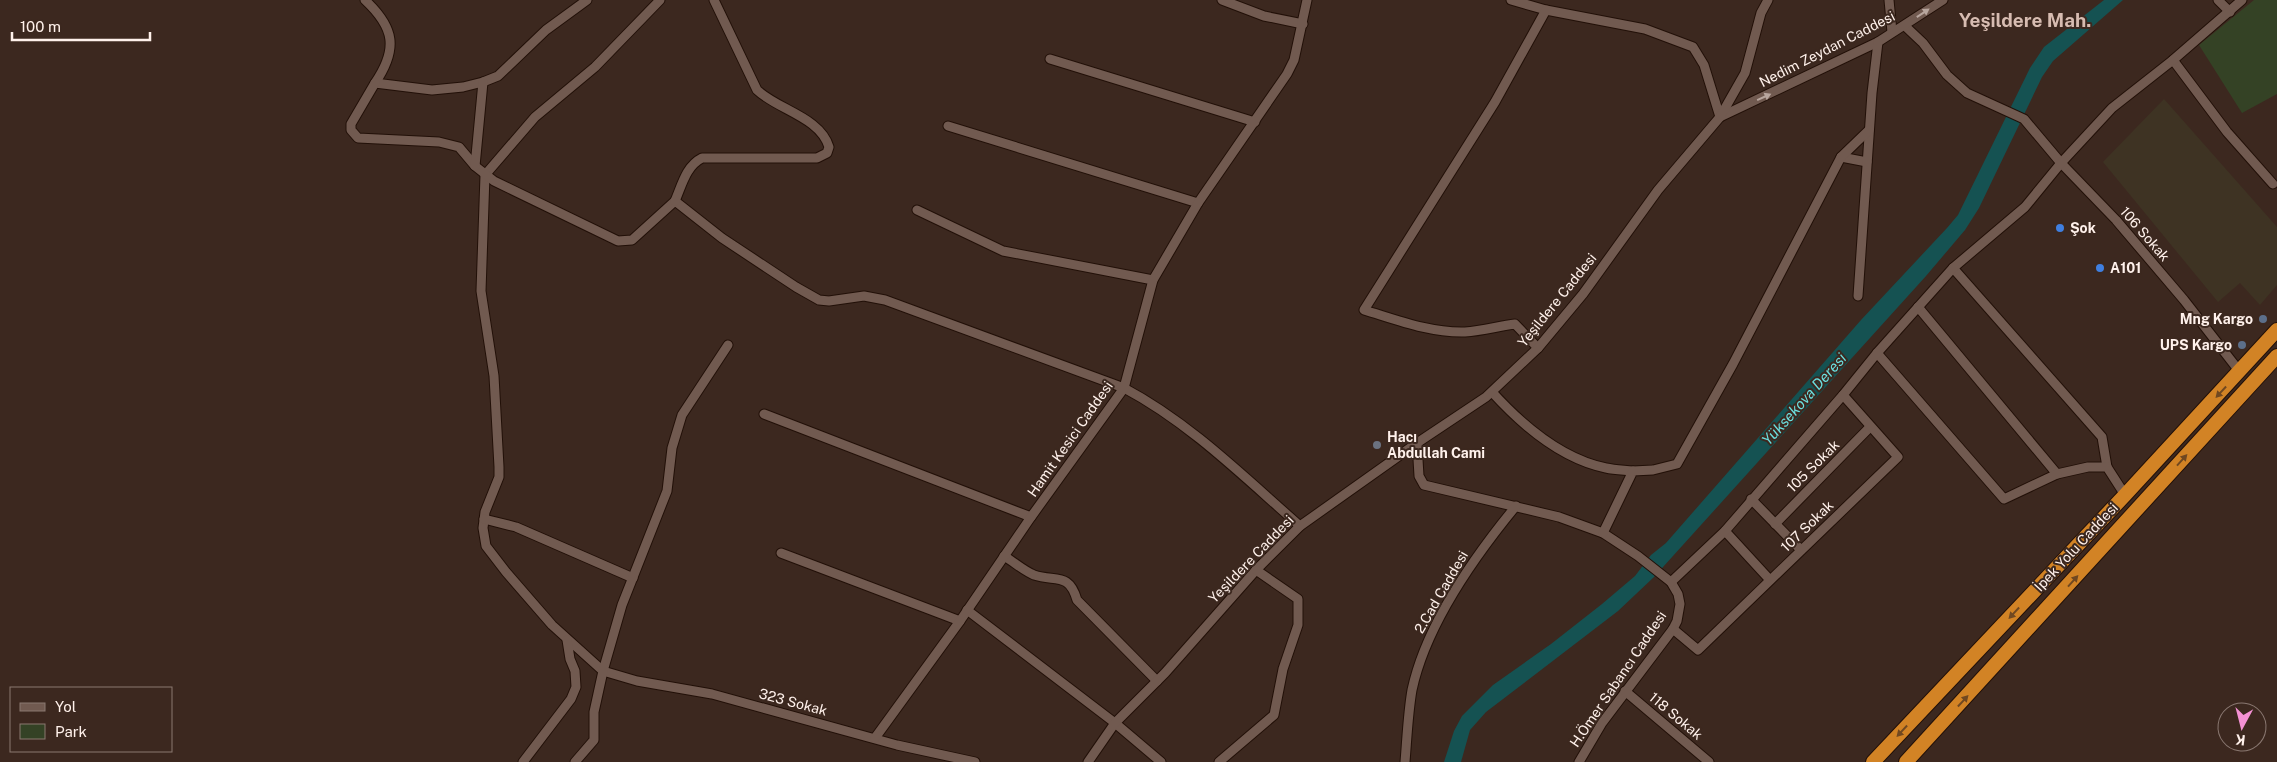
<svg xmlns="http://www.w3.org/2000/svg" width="2277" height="762" font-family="'Public Sans',sans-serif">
	<rect width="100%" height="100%" fill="#3c281f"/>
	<!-- industrial -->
	<path fill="#3e3323" d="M2164,99L2277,227V285L2260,305L2240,283L2218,302L2103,162Z"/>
	<!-- green -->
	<path fill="#344225" d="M2254,0H2277V94L2242,113L2199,45Z"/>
	<!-- water -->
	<path fill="#155252" d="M2104,0H2123L2053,61L2042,77L1979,208L1965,230L1926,276L1654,577L1618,611L1486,712L1470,730L1461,762H1444L1454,731L1462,716L1493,685L1551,644L1602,604L1635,576L1651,555L1666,543L1861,320L1947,228L1958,215L2030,68L2044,47Z"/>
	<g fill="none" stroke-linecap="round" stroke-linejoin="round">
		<!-- minor casing -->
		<g stroke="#221008" stroke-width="11">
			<g id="minor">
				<path d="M365,0C395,28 398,49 375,83L432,90L463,87L483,82L498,76L546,30L587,0"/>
				<path d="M660,0L595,67L535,117L485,175L481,291L494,376L499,467V477L485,512L483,528L486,546L506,572L552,625L603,671L637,681L712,694L897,745L975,762"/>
				<path d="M1222,0L1264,16L1303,24"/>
				<path d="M1511,0L1546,10L1645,29L1693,47L1704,65L1720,117"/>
				<path d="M1889,0L1892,32"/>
				<path d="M2218,0L2230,12"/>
				<path d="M1905,26L1923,43L1947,75L1967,93L2024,119L2061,163L2116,220L2184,300L2240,372"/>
				<path d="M1050,59L1255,122"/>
				<path d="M2173,60L2227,132L2273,184"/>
				<path d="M375,83L351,124V130L358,138L439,142L459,147L475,166L494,181L618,241L632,240L675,201L722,238L796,287L819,300L829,301L864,296L885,300L1124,388C1190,423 1244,477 1300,526"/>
				<path d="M1720,117L1878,42L1943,0"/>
				<path d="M948,126L1198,203"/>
				<path d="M1841,157L1867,162"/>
				<path d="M475,166L483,82"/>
				<path d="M675,201C682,185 686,166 702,158H817L827,153L829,147C820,117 778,110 757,90L714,0"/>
				<path d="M917,210L1003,251L1153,280"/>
				<path d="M1953,268L2102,437L2107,467"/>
				<path d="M1858,296L1872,93L1878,42"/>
				<path d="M1918,307L2057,474L2088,467H2107L2125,495"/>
				<path d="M1538,348L1515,324C1499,326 1482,331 1465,332C1430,333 1397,320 1364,310L1495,102L1546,10"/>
				<path d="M1877,353L2004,499L2057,474"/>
				<path d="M1492,392C1521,424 1562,459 1606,468C1615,470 1624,470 1633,471"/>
				<path d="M764,414L1031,517"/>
				<path d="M1417,443L1419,476L1424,485L1559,517L1603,533L1638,556L1671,582L1678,594L1680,604L1677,621L1673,629L1602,723L1579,762"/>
				<path d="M1751,499L1801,550"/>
				<path d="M484,519L516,527L633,578"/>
				<path d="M1775,524L1870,427"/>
				<path d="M1725,531L1770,580"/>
				<path d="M1603,533L1633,471L1653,470L1677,464L1733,364L1841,157L1869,130"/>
				<path d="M781,553L960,621"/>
				<path d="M1004,556C1014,562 1024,571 1034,575C1056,582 1069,572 1077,600L1157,681"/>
				<path d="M1671,582L1725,531L1843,395L1877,353L1953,268L2025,207L2061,163L2112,108L2173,60L2242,0"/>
				<path d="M967,610L1115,723L1161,762"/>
				<path d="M1673,629L1698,650L1898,457L1843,395"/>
				<path d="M1625,691L1709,762"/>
				<path d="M875,738L960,621L1031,517L1124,388L1153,280L1198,203L1287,74L1294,60L1307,0"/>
				<path d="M523,762L571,699L576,687L575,671L570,659L567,640"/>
				<path d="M575,762L594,740V712L603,671L622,605L667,491L672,448L682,415L728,345"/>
				<path d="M1088,762L1115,723L1165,673L1256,570L1300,526L1417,443L1486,397L1538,348L1583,294L1658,190L1720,117L1745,73L1761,13L1768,0"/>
				<path d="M1219,762L1274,715L1283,669L1298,625V599L1256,570"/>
				<path d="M1405,762C1407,738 1408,713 1412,690C1426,625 1474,557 1516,506"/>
			</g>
		</g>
		<!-- highway casing -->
		<g stroke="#221008" stroke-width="16">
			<g id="highway">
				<path d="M1873,762L2125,495L2277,330"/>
				<path d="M1906,762L2277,356"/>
			</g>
		</g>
		<!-- minor -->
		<use href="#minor" stroke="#715a50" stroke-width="9"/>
		<!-- highway -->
		<use href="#highway" stroke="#d28325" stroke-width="14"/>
	</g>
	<!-- one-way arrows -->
	<defs><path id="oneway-solid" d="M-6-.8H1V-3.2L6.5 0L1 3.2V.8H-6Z" transform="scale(1.25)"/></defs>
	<g fill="#b8a69e">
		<use href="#oneway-solid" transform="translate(1923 13) rotate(-34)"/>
		<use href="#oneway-solid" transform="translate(1764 97) rotate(-24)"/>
	</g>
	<g fill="#704821">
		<use href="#oneway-solid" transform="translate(2221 392) rotate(133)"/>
		<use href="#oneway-solid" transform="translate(2182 460) rotate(-48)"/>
		<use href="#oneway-solid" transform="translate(2073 581) rotate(-48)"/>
		<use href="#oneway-solid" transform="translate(2014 613) rotate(133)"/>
		<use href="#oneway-solid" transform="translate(1963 701) rotate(-47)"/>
		<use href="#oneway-solid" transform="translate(1902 731) rotate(133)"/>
	</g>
	<!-- markers -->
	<g fill="#3f7fe0" stroke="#3c281f" stroke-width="2">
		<circle cx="2060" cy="228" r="5"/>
		<circle cx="2100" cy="268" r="5"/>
	</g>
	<g fill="#5c6f8a" stroke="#3c281f" stroke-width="2">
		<circle cx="2263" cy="319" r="5"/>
		<circle cx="2242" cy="345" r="5"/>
	</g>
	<circle fill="#6b7280" stroke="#3c281f" stroke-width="2" cx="1377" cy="445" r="5"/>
	<g text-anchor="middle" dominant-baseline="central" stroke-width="4" stroke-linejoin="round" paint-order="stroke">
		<!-- street labels -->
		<g font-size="14" fill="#fff1eb" stroke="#3c281f">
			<text transform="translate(1827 49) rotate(-27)">Nedim Zeydan Caddesi</text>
			<text transform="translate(2145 234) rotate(49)">106 Sokak</text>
			<text transform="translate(1557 300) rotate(-51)">Yeşildere Caddesi</text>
			<text transform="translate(1070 439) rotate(-55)">Hamit Kesici Caddesi</text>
			<text transform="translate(1813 466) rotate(-45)">105 Sokak</text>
			<text transform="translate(1807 526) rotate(-44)">107 Sokak</text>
			<text transform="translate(2076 547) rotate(-47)">İpek Yolu Caddesi</text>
			<text transform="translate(1251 559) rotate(-46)">Yeşildere Caddesi</text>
			<text transform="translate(1441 592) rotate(-60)">2.Cad Caddesi</text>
			<text transform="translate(1618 679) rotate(-56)">H.Ömer Sabancı Caddesi</text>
			<text transform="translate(793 702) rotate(15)">323 Sokak</text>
			<text transform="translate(1676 716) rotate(40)">118 Sokak</text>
		</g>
		<!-- poi labels -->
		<g font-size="14" font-weight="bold" fill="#fff1eb" stroke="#3c281f" text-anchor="start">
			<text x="2070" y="228">Şok</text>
			<text x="2110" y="268">A101</text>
			<text x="2253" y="319" text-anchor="end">Mng Kargo</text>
			<text x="2232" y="345" text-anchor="end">UPS Kargo</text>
			<text x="1387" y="437">Hacı<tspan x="1387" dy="16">Abdullah Cami</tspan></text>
		</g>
		<!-- water labels -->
		<g font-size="15" font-style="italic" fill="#6bdfdf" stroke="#3c281f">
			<text transform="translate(1804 399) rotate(-48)">Yüksekova Deresi</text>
		</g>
		<!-- district labels -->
		<g font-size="19" font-weight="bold" fill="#d7bcb1" stroke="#3c281f">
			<text x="2025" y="20">Yeşildere Mah.</text>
		</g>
	</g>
	<!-- legend -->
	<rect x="10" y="687" width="162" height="65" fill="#3c281f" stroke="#8a7871"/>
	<rect x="20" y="703" width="25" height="8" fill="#715a50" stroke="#8a7871"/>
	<text x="55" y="712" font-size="15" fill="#fff1eb">Yol</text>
	<rect x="20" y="724" width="25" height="15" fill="#344225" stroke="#8a7871"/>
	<text x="55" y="737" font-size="15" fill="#fff1eb">Park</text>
	<!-- north arrow -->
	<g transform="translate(2242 727) rotate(187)"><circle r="24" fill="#3c281f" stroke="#8a7871"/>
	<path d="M0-4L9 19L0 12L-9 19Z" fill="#f491d4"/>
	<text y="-8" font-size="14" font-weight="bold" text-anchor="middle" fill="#fff1eb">K</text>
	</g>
	<!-- scale -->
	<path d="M12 32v8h138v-8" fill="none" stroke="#fff1eb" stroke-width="2.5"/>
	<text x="20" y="32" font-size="15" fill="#fff1eb" stroke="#3c281f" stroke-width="4" paint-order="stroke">100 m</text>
</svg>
